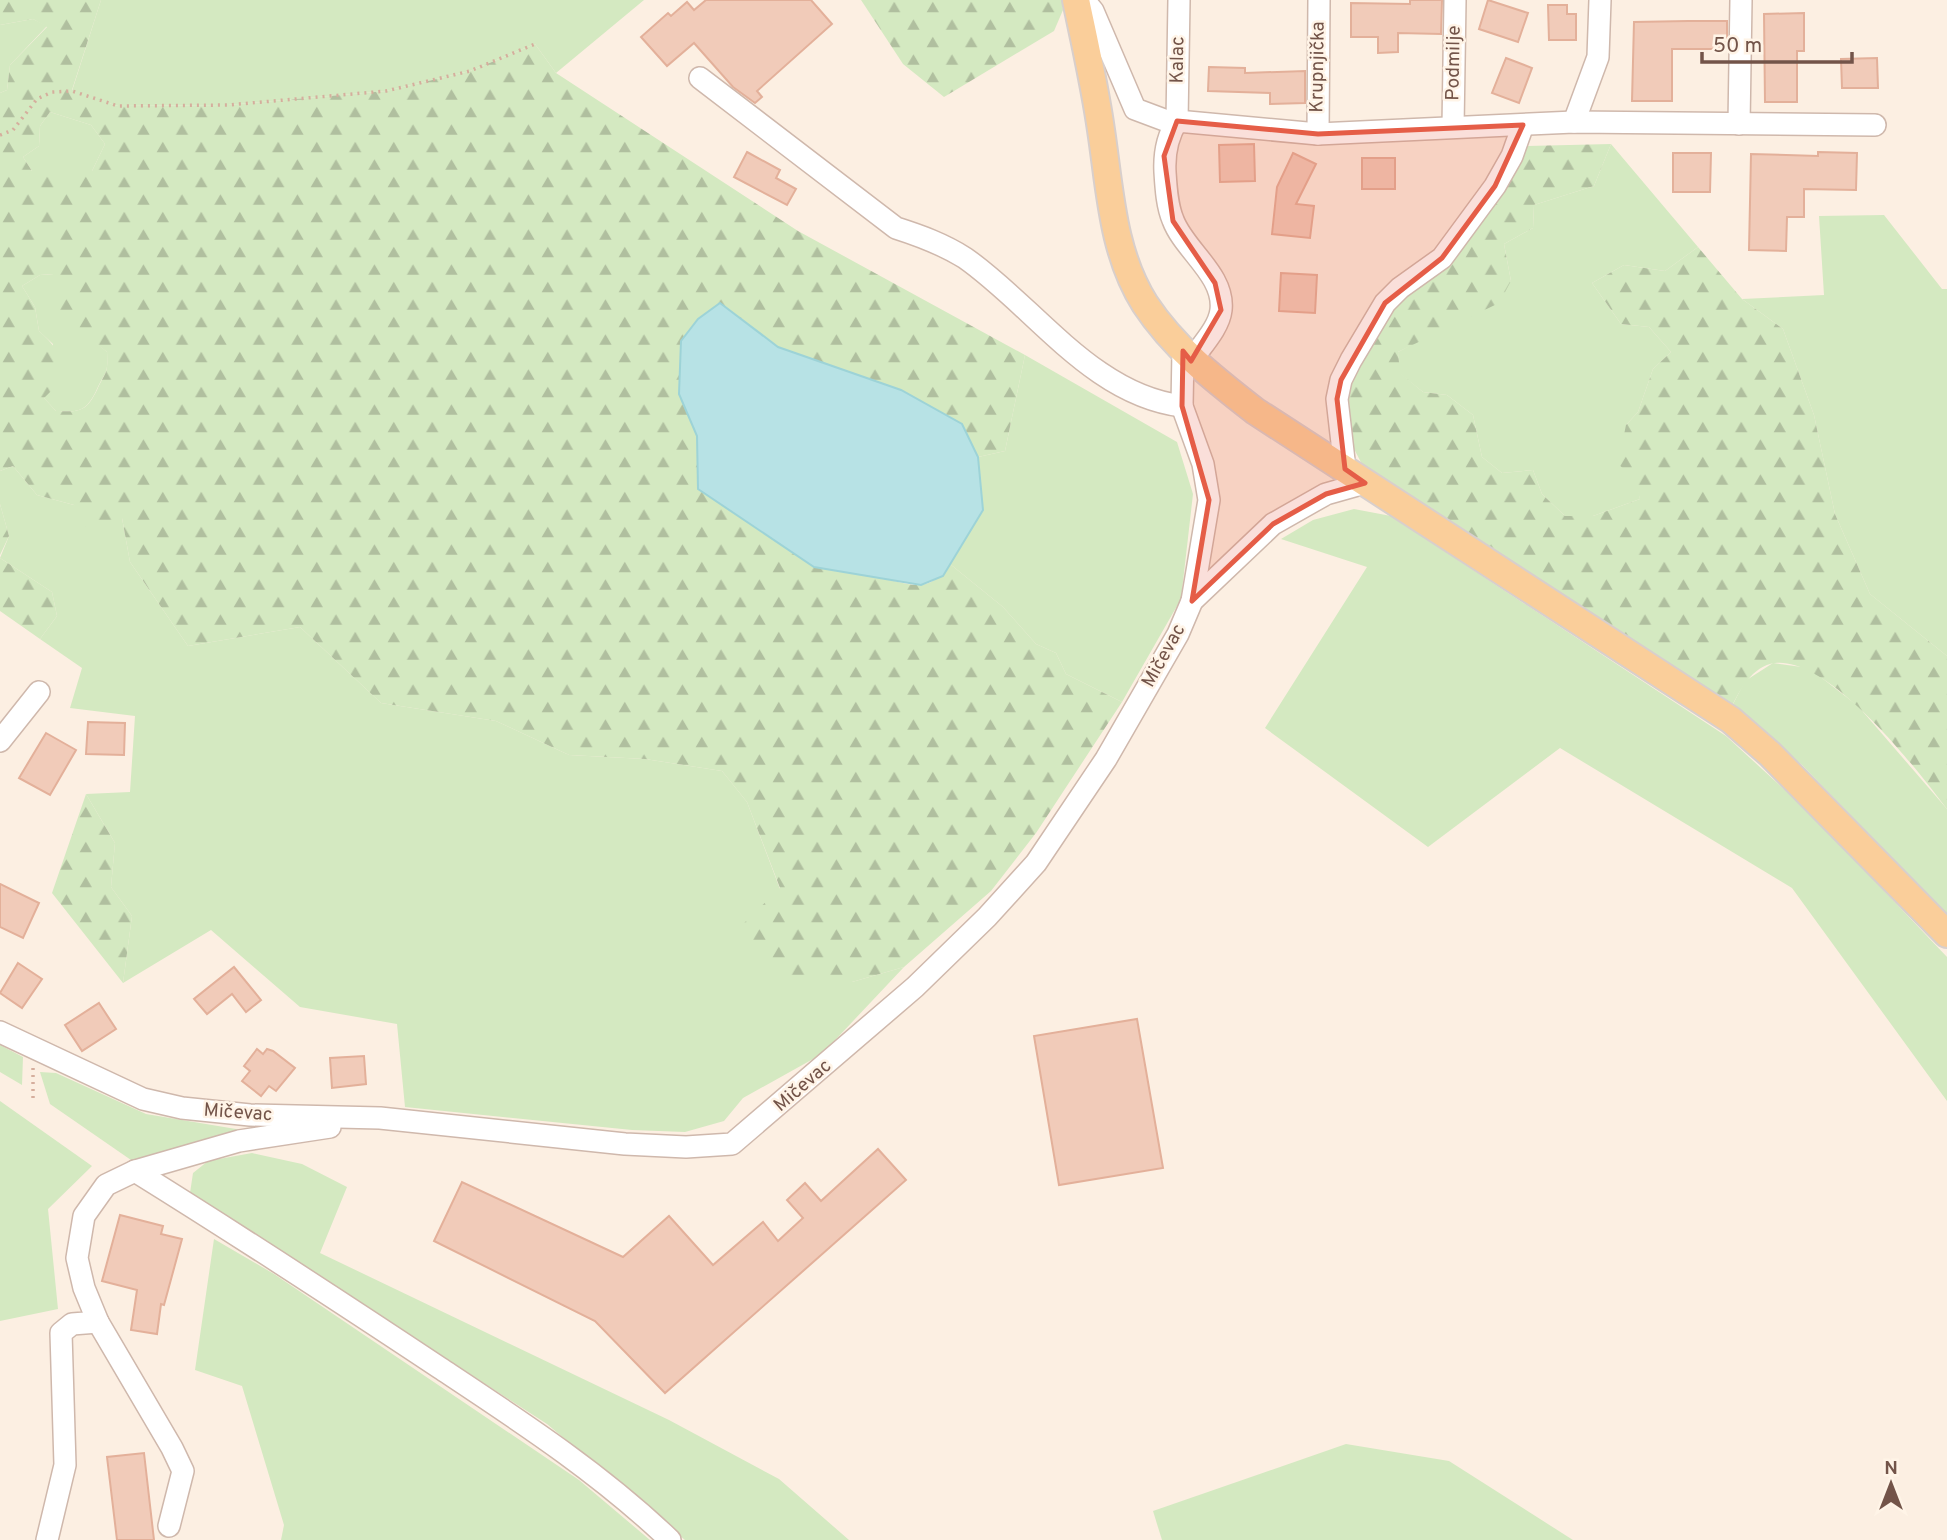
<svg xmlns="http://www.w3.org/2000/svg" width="1947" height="1540" font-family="Overpass,sans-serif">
	<defs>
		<pattern id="forest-firs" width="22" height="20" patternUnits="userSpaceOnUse" patternTransform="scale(1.75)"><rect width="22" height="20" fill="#d4e9c1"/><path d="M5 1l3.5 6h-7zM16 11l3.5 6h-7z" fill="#b0bf9f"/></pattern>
	</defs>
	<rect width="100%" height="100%" fill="#fcefe2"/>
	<!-- grass -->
	<g fill="#d4e9c1">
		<path d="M101,0H644L556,73L535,44L470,71L386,91L228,105L118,106L72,91Z"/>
		<path d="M33,19L47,26L10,65L7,90L0,93V25Z"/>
		<path d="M50,112L91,125L105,144L92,171H32L23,157L39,146L40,126Z"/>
		<path d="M1611,144L1698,247L1665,271L1624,265L1592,283L1621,324L1649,327L1671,352L1653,369L1638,412L1626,425L1640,499L1593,516H1565L1542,494L1533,470L1502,473L1482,457L1473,415L1447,395L1423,392L1399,373L1398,352L1430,335L1511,281L1504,244L1533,228L1534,205L1594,186Z"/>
		<path d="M1884,215L1942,289H1947V656L1870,594L1835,514L1814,415L1783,329L1742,299L1824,295L1819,216Z"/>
		<path d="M54,274L89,337L107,352C108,376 106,370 97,389C86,412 80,412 56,411L44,398L53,344L39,331L35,307L22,286L40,275Z"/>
		<path d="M1025,355L1177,442L1193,494L1181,599L1122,702L1066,674L1056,653L1036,644L1003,607L950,564L982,510L978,457L1005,451Z"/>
		<path d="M13,466L37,495L122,518L130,562L188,646L300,627L381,703L496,721L569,755L645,759L722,771L747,802L780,889L852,982L904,967L822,1054L743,1098L724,1121L685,1132L632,1130L405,1107L397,1024L300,1007L211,930L123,983L132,916L111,887L115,843L86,794L130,792L135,716L70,708L82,668L40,639L57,616L52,592L0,558L9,536L0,504V471Z"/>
		<path d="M1354,509L1391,516L1726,736L1810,813L1947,957V1101L1792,888L1560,748L1428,847L1265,728L1367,567L1281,539L1313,520Z"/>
		<path d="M1773,663L1809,668L1858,706L1947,809V915L1802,765L1731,708L1745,681Z"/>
		<path d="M0,1045L23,1057L22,1085L0,1072Z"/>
		<path d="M40,1072L56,1073L146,1114L254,1132L131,1160L50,1104Z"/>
		<path d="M0,1101L92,1166L48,1209L58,1309L0,1321Z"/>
		<path d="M252,1153L302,1164L347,1187L320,1253L669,1420L779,1479L849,1540H685L547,1424L190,1193L193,1173L208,1161Z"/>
		<path d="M214,1239L274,1274L579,1480L650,1540H281L284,1525L242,1386L195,1370Z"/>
		<path d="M1346,1444L1449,1461L1573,1540H1162L1153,1511Z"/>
	</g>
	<!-- forest -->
	<g fill="url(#forest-firs)" fill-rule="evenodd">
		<path d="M0,0H101L72,90L118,106L228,105L386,91L470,71L535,44L556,73L798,231L1025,355L1005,451L978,457L962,424L901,390L778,347L720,303L681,341L679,394L697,436L698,489C744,512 877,588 921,585C935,583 944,574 950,564L1003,607L1036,644L1056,653L1066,674L1122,702L1036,833L991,891L904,967L852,982L808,981L766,974L743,924L780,888L747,802L722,771L645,759L569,755L496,721L381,703L300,627L188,646L130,562L122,518L84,527L74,505L37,495L13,466L0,471V93L7,90L10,65L47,27L33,19L0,25ZM50,112L91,125L105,144L92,171H32L23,157L39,146L40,126ZM53,274L60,316L107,352C108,376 106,370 97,390C86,412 80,412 56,411L44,398C71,375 64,352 39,331L35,307L22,286L40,275Z"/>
		<path d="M861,0H1062L1063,10L1054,31L944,97L903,64Z"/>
		<path d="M1611,144L1594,186L1534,205L1533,228L1504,244L1511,281L1499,303L1398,352L1400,373L1423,392L1447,395L1473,415L1482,457L1502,473L1533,470L1542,494L1565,516H1593L1640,499L1634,478L1618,464L1626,425L1638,412L1653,369L1671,352L1649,327L1621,324L1592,283L1624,265L1665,271L1698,247L1742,299L1783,329L1814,415L1835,514L1870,594L1947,656V809C1916,768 1830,657 1775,663C1752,666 1740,690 1731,708L1366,472L1352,445L1348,385L1401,299L1505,188L1527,146Z"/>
		<path d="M0,504L9,536L0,555Z"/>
		<path d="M0,558L52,592L57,616L40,639L0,611Z"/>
		<path d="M86,794L115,843L111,887L132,916L123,983L52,893Z"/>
	</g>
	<!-- water -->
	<path fill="#b7e2e5" stroke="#9dd3d7" stroke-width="2" d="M720,303L778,347L901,390L962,424L978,457L983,510L943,576L921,585L814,567L698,489L697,436L679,394L681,341L698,319Z"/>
	<!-- building -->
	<g fill="#f1cbb9" stroke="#e3b09a" stroke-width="2">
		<path d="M706,0H811L832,24L757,91L762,97L755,103L733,87L694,43L667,66L641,37L668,13L671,16L687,2L694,10Z"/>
		<path d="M1410,0H1442L1441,34L1398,33V52L1378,53V37H1351V3L1410,4Z"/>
		<path d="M1488,0L1528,13L1518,42L1479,29Z"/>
		<path d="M1548,5H1567V14H1576V40H1549Z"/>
		<path d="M1804,13V51H1797V102H1765L1764,14Z"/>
		<path d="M1688,21H1727V49H1672V101H1632L1634,22Z"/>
		<path d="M1506,58L1532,68L1519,103L1492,93Z"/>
		<path d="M1877,58L1878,88H1842L1841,59Z"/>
		<path d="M1209,67L1245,68V73L1305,71V103L1270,104V93L1208,91Z"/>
		<path d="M1254,144L1255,181L1220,182L1219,145Z"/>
		<path d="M747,152L780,170L776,178L796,189L787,205L734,177Z"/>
		<path d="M1818,152L1857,153L1856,190L1804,189V217H1787L1786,251L1749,250L1751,154L1818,156Z"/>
		<path d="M1293,153L1316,164L1296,204L1314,206L1310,238L1272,234L1277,187Z"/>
		<path d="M1673,153H1711L1710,192H1673Z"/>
		<rect x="1362" y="158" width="33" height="31"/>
		<path d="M1281,273L1317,275L1315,313L1279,311Z"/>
		<path d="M88,722L125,723L124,755L86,754Z"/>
		<path d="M46,733L76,750L50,795L19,778Z"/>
		<path d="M0,884L39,903L23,938L0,927Z"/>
		<path d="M18,963L42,979L22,1008L0,993Z"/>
		<path d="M234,967L261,1000L246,1012L232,994L207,1014L194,999Z"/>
		<path d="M99,1003L116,1029L82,1051L65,1025Z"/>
		<path d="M1137,1019L1163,1168L1059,1185L1034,1036Z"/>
		<path d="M257,1049L263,1054L267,1049L273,1051L295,1068L276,1091L269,1086L261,1096L242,1081L250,1071L244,1066Z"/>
		<path d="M364,1056L366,1084L332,1088L330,1058Z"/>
		<path d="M878,1149L906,1180L665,1393L595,1321L434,1241L462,1182L623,1257L669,1216L713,1265L763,1222L778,1241L803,1218L787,1200L805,1183L821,1201Z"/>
		<path d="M120,1215L163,1226L161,1234L182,1239L164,1305L161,1304L157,1334L131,1330L137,1290L102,1281Z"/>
		<path d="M144,1453L154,1540H117L107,1457Z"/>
	</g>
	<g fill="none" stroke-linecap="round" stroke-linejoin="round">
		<!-- minor casing -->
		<g stroke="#cfb8ac" stroke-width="24">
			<g id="minor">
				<path d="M1084,0L1093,11L1135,109L1175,124"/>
				<path d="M700,78L896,228C921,236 943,244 965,258C1035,307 1092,395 1182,406"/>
				<path d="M1177,121L1179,0"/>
				<path d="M1574,122L1598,57L1600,0"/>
				<path d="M1739,124L1741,0"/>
				<path d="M1453,127L1455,0"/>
				<path d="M1318,134L1319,0"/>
				<path d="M1183,351L1182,406L1203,464L1209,500L1192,601"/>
				<path d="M1191,361C1201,346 1219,328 1221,310C1225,275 1184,250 1173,220C1167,206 1166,188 1165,172C1164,153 1167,137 1177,121L1318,134L1574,122L1875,125"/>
				<path d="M1345,469L1337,399L1341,380L1351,360L1385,303L1400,288L1442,258L1495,186L1512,156L1523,125"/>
				<path d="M0,741L39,692"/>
				<path d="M0,1032L143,1099L182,1108L250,1115L380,1118L625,1144L686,1147L732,1144L915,987L987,917L1036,863L1106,759L1178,634L1192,601L1273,524L1326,494L1365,483"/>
				<path d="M135,1171C238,1235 339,1301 440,1368C520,1421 600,1473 670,1540"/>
				<path d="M98,1322L172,1448L183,1471L169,1526"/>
				<path d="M47,1540L65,1465L61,1333L72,1324L98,1322L84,1288L77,1258L84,1216L106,1185L135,1171L239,1141L330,1127"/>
			</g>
		</g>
		<!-- major casing -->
		<g stroke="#d8cfcc" stroke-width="30">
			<path id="major" d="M1076,0C1085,43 1095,87 1101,130C1110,189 1112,252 1145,304C1174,348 1214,379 1255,411L1731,720L1770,754L1947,934"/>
		</g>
		<!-- path -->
		<g stroke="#d5ae9d" stroke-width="3.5" stroke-dasharray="2 5" stroke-linecap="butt">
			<path d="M0,135L13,130L37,99L52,92L72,91L118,106L228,105L386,91L470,71L535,44"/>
			<path d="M33,1068V1101"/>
		</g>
		<!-- minor -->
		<use href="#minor" stroke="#fff" stroke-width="21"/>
		<!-- major -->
		<use href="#major" stroke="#face9a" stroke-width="26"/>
	</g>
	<!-- marked area -->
	<path fill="#e55d47" fill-opacity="0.2" stroke="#e55d47" stroke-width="5" stroke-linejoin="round" d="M1177,121L1318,134L1523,125L1495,186L1442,258L1385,303L1341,380L1337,399L1345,469L1365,483L1326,494L1273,524L1192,601L1209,500L1182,406L1183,351L1191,361L1221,310L1215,283L1173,221L1164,156Z"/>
	<g text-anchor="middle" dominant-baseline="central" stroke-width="5" stroke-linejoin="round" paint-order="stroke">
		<!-- street labels -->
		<g font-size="19" fill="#735449" stroke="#fff4e7">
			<text transform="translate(1178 60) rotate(-89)">Kalac</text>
			<text transform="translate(1454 63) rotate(-89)">Podmilje</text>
			<text transform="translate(1318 67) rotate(-89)">Krupnjička</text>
			<text transform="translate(1164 656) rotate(-61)">Mičevac</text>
			<text transform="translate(803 1086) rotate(-41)">Mičevac</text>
			<text transform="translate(238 1113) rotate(4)">Mičevac</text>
		</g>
	</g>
	<!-- north arrow -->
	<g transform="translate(1891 1484)" stroke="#fff4e7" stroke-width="5" paint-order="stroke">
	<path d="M0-5L12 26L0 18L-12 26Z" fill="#735449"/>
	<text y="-10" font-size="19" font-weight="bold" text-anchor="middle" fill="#735449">N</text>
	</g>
	<!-- scale -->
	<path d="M1702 52v10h150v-10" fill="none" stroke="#735449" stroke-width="3.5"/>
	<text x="1713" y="52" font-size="21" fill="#735449" stroke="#fff4e7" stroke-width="5" paint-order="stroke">50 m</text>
</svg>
